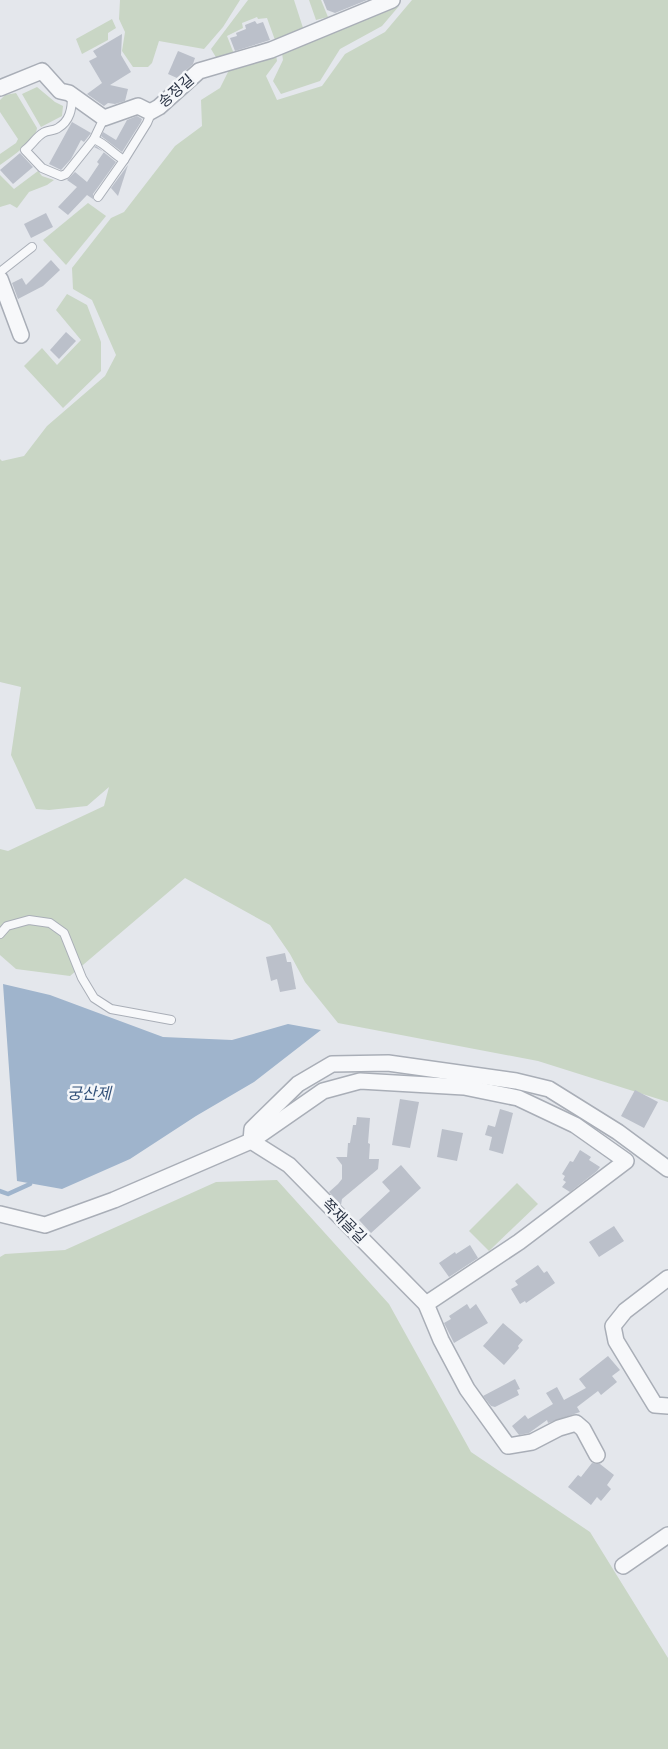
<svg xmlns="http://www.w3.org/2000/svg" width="668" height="1749" font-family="Rubik,'Noto Sans KR',sans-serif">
	<rect width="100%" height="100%" fill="#e4e7ec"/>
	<!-- green -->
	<g fill="#c9d6c5">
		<path d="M120,0H240L223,27L204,49L159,41L152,63L148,67H133L122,51L125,32L119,19Z"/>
		<path d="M248,0H294L304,31L275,40L267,18L258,19L257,17L242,23L243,28L227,36L234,54L217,59L211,49Z"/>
		<path d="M309,0H321L328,17L316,20Z"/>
		<path d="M412,0H668V1102L538,1061L338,1023L305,982L290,954L270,925L185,878L70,976L16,969L0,955V849L8,851L104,806L109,787L87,806L49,810L36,809L11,755L21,687L0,682V459L2,461L24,456L47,426L105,376L116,355L92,300L73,289L72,268L111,218L124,212L175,146L202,126L201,100L220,88L229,70L276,55L277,61L266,76L277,100L322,86L345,54L385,32Z"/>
		<path d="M399,6L382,26L340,49L320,81L281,94L273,81L283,60L282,53Z"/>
		<path d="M112,19L116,28L108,33V40L82,54L76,39Z"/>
		<path d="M37,87L55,102L63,106L62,116L41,127L22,94Z"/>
		<path d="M16,93L37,128C36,141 11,157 0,165V154L16,143L18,139L0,112V100L5,95Z"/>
		<path d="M38,171L42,176L54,180L47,185L29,192L17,208L10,204L0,207V175L14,189Z"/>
		<path d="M88,203L106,216L66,265L43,240Z"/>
		<path d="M67,294L87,305L101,342V371L63,408L24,366L42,348L57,365L81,340L56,310Z"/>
		<path d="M277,1180L389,1304L471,1452L590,1532L668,1658V1749H0V1257L5,1254L65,1250L216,1182Z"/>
		<path d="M517,1183L538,1204L489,1251L469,1231Z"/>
	</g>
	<!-- water -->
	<path fill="#9fb4cc" d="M3,984L50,995L163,1037L232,1040L288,1024L321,1030L254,1082L196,1116L130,1159L62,1189L17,1181Z"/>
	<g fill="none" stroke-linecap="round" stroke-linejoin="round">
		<!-- stream -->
		<path stroke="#9fb4cc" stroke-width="4.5" d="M0,1191L8,1194L30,1184"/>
	</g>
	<!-- building -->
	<g fill="#bbc0ca">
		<path d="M323,0H367L335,13L327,10Z"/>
		<path d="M255,21L257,24L263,22L270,40L235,51L230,38L237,36L236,33L246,29L245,25Z"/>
		<path d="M122,34L121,55L131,72L110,85L128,89L125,101L115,104L108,103L104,106L87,94L102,83L89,61L97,57L93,51Z"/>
		<path d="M178,51L195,58L193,64L177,78L168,74Z"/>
		<path d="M137,116L142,119L141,122L122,152L101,136L103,132L116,140L127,120Z"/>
		<path d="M72,122L91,133L84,142L81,140L71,159L61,170L49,164Z"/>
		<path d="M96,146L116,162L93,194V199L87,195L68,215L58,207L77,187L67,180L75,172L87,182L99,164L97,162L104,152L94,147Z"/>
		<path d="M20,153L33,167L13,184L0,170Z"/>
		<path d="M128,165L118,196L111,188Z"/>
		<path d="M46,213L53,227L31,238L24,224Z"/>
		<path d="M51,260L60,270L43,286L18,299L12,283L22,278L26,285Z"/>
		<path d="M66,332L76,341L59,359L50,350Z"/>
		<path d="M285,953L287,962H291L296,989L280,992L277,979L271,981L266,957Z"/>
		<path d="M635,1090L658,1102L644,1128L621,1116Z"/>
		<path d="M400,1099L419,1102L410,1148L392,1145Z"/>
		<path d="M500,1109L513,1113L503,1154L489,1150L492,1137L485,1135L488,1125L495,1127Z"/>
		<path d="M357,1117L370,1118L368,1143L370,1144L369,1159H379L378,1169L342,1199L341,1205L329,1192L338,1184L342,1179V1165L336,1157H347L348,1143H350L353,1125H356Z"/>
		<path d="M442,1129L463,1133L457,1161L437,1157Z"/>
		<path d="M580,1150L591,1157L589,1160L600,1167L597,1171L570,1192L562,1187L566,1182L563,1180L565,1176L562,1174L570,1161L573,1162Z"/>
		<path d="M401,1165L421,1188L371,1233L359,1220L390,1191L382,1182Z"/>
		<path d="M614,1226L624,1241L599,1257L589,1242Z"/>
		<path d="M470,1245L478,1258L449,1277L439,1263L455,1252L456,1254Z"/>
		<path d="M538,1265L544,1273L547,1271L555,1283L526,1303L525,1301L520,1304L511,1289L518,1285L515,1281Z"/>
		<path d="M467,1304L470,1309L476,1304L488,1323L454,1343L444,1323L451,1319L449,1316Z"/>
		<path d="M503,1323L523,1340L518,1346L519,1348L504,1365L483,1346Z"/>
		<path d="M608,1356L620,1370L612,1376L617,1382L601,1395L598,1391L577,1407L580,1412L548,1423L547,1420L529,1433L519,1435L512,1426L525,1415L528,1419L553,1404L546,1393L557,1387L564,1400L586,1388L579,1379Z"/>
		<path d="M515,1379L520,1389L517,1390L519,1395L495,1407L491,1406L483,1396Z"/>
		<path d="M592,1463L600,1464L614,1475L607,1485L611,1489L601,1501L597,1497L591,1505L568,1487L578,1475L581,1477Z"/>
	</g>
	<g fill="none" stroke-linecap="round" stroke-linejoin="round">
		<!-- lane casing -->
		<g stroke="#a9aeb7" stroke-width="10">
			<g id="lane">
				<path d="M72,96C72,109 70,121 58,128C54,131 47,130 43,133C36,137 32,145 25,150L42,168L61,176L66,174L94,139L104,118"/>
				<path d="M94,139C106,144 113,154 124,160L147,123L152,111"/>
				<path d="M98,197L124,160"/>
				<path d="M0,272L32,247"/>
				<path d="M0,934L7,926L29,920L50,923L64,933L82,978L94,998L111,1009L171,1020"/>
			</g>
		</g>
		<!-- street casing -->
		<g stroke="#a9aeb7" stroke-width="18">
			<g id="street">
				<path d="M0,88L42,71L60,91L69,93L104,118L138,106L150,112L159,107L199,71L271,50L392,0"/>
				<path d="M0,279L21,335"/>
				<path d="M251,1141L289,1165L426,1304L441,1340L467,1389L508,1446L532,1442L559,1428L576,1423L583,1429L597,1455"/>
				<path d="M251,1141L252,1129L298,1084L332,1064L388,1063L516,1081L549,1089L618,1132L668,1169"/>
				<path d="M0,1214L45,1225L114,1200L251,1141L323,1091L360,1081L464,1087L518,1098L575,1125L626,1161L519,1242L426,1304"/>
				<path d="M668,1278L625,1311L613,1326L616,1341L655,1405L668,1406"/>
				<path d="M623,1566L668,1535"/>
			</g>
		</g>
		<!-- lane -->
		<use href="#lane" stroke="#f7f8fa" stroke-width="8"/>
		<!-- street -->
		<use href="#street" stroke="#f7f8fa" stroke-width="15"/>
	</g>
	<g text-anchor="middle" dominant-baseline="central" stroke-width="5" stroke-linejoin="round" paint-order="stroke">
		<!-- street labels -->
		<g font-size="15" fill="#2b3445" stroke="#f4f6f9">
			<text transform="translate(176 91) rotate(-41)">송정길</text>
			<text transform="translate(344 1221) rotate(45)">쪽재골길</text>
		</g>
		<!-- water labels -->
		<g font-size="16" font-style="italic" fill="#34527a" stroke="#f4f6f9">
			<text x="89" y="1093">궁산제</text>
		</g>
	</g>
</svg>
